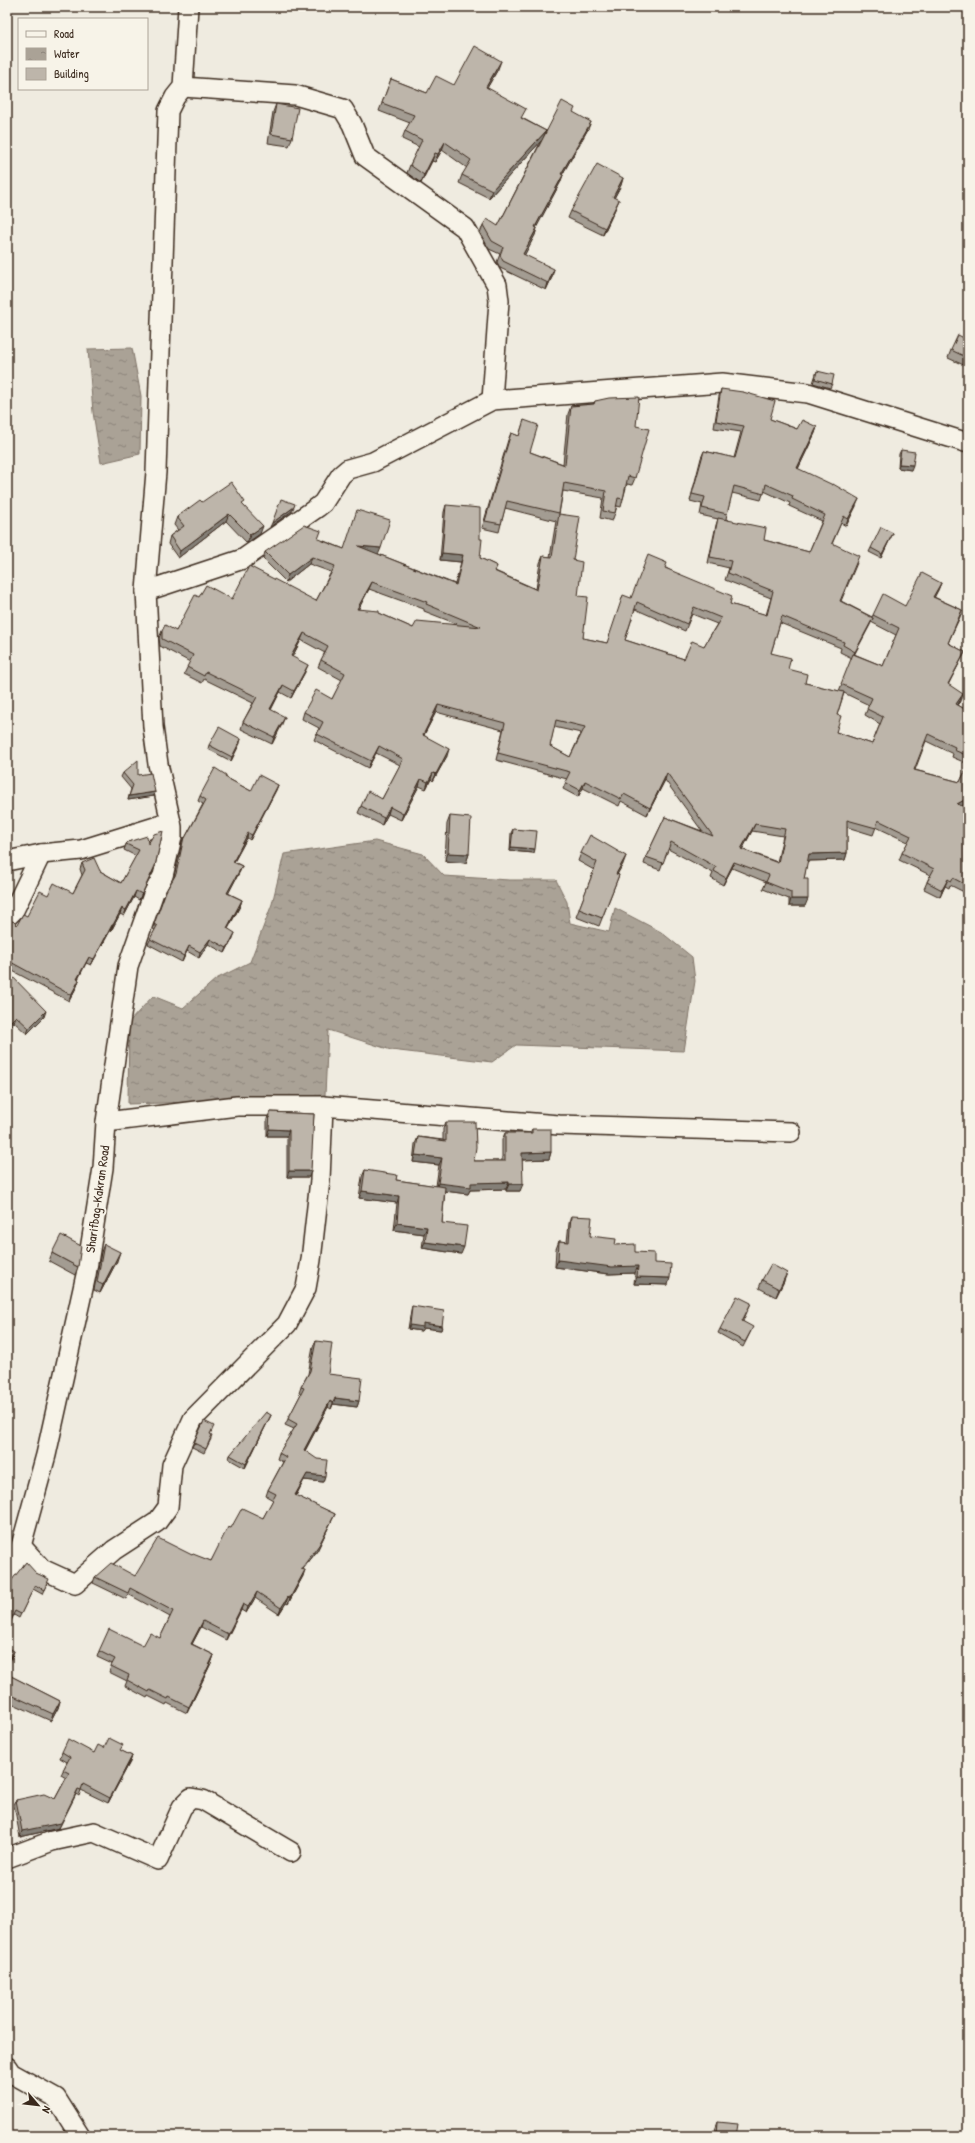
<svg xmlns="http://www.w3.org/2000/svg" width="975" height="2143" font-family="'Patrick Hand',sans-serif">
	<defs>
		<pattern id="water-ripples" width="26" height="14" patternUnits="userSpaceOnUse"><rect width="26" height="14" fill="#aaa296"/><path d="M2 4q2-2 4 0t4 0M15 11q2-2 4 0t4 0" fill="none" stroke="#8c847a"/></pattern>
	</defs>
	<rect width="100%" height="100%" fill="#efebe0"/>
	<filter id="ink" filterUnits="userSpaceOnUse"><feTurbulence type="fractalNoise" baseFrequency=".025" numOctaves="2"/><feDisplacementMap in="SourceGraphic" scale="8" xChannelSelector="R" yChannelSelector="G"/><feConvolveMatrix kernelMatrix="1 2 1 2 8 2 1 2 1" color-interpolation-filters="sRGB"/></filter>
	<g filter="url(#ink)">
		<!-- water -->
		<g fill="url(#water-ripples)" stroke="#7e7266">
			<path d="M132,348L141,396L140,454L101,463L93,412L88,349Z"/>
			<path d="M375,841L423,854L444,876L509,880H556L567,902L570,923L609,932L615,908L661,932L692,957L695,981L684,1051L516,1045L492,1062L391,1050L328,1030L325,1095L196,1102L128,1104L129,1022L153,996L183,1008L216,979L250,962L272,904L284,854Z"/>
		</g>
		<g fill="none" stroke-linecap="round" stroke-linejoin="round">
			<!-- street casing -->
			<g stroke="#3b2a1e" stroke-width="22">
				<g id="street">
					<path d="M183,87L295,95L343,109L352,124L365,156L465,228L497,285L499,301L492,400"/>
					<path d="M146,591L243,559L318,507L323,503L341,475L348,469L373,462L492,400L722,383L808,393L968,443"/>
					<path d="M7,861L41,854L81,850L171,822"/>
					<path d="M7,917L14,910L41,854"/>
					<path d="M106,1122L237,1106H323"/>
					<path d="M21,1546L42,1569L75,1584L114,1550L157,1522L168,1507L172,1465L193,1419L287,1324L306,1288L311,1260L320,1180L323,1106L559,1125L791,1132"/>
					<path d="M7,1573L13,1565L21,1546L46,1455L86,1275L103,1168L106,1122L128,966L154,892L163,876L172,837V827L158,764L153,727L146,591L156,472L168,111L175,97L183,87L188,7"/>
					<path d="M7,1858L52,1841L94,1832L158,1860L182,1807L191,1798L203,1800L291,1852"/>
					<path d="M7,2067L11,2073L56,2098L80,2136"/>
				</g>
			</g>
			<!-- street -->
			<use href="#street" stroke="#f7f3e8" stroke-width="19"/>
		</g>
		<!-- wall -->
		<g fill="#a39c92" stroke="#3b2a1e" fill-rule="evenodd">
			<path d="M498,69L487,88L522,118L546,131L573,112L588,129L562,175H563L560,183L536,227L537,228L535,235L524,255L552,277L546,290L500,268L497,262L500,254L489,249L480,233L483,225L498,226L541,141L489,198L459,183L462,175L467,168L442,150L435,162L432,161L421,183L407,173L410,165L419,147L402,139L405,131L410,123L379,111L391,79L427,93L454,85Z"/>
			<path d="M276,104L292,138L289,146L268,143L273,112Z"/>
			<path d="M623,178L621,185L614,198L616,207L603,235L568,218L571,211Z"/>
			<path d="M968,340V367L948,358L951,350Z"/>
			<path d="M817,371L832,384L830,388L813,383Z"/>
			<path d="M721,389L770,419L797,429L817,427L815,433L798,469L856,506L846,526L841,523L832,544L857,563L841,601L872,617L873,615L905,606L941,583L938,590L934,597L962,610L948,643L965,652L962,658L948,684L960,701L958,705L968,711V764L952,757L953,754L926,741L915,770L960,782L968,765V803L963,806L968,808V894L950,885L949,888L945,886L940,897L924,889L930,875L899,860L902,853L908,842L876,827L873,835L847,827V853L845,860L807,861L804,879L805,906H789V899L763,889L766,882L732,868L723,885L711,878L713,873L668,849L660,870L644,864L646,857L665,817L702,831L665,780L647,815L621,801L619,806L583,788L578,797L563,789L567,779L496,760L503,730L436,712L424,735L447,756L433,781L431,779L426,789L419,786L401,820L388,814L382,825L358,813L361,806L382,799L400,765L376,753L368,768L314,740L319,728L302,719L304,712L332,699L342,680L318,667L321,660L325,653L301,640L292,657L305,672L291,698L280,692L271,710L282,724L272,744L241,729L243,722L253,703L204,679L202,683L184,674L190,662L160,646L159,638L162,631H176L199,597L232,599L316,601L331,572L309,564L286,582L263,559L265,552L319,539L344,549L378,554L455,584L461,562L440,560L444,512L446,505L480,558L497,566L495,571L536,589L540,563L543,556L550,557L556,521L505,508L499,532L482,528L508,440L511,433L519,436L524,420L530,452L563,464L568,414L571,406L594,404L595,401L636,426L635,478L632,485L627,484L623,499L621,507L617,506L615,513L612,521L600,518L603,498L563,491L559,514L573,560L578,596L583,638L607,643L631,598L666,568L730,604L766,615L771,598L725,580L729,568L708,563L716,525L718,519L700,515L702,504L690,501L701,458L704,451L734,458L741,432L714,428L719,396ZM764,491L790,503L789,506L822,521L809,552L764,540L726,519L727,514L732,493L761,500ZM369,589L424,609V611L457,624L413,628L379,613L358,609ZM635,609L685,631L692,614L717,624L704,646L684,659L625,640ZM871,622L896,635L883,666L854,654ZM780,623L841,648L840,652L852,658L839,691L805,683L788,669L771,653ZM844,693L869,705L865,715L880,724L872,744L836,732L837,715ZM554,727L581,733L570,757L550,746ZM752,831L783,836L777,862L742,849Z"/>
			<path d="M901,450L911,470L898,468L899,454Z"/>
			<path d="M202,502L244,506L260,534L247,543L226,521L178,558L168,544L170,536L178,530L174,525L177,517Z"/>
			<path d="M891,537L881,558L869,552L871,548Z"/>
			<path d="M240,743L231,761L208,749L209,745Z"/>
			<path d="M123,773L138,775L155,792L154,796L128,800L131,789L121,777Z"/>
			<path d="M226,775L225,777L251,791L278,785L276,790L250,840L247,838L234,862L242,866L240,871L228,893L242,900L240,906L228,929L233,938L225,953L208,944L199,958L187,951L182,962L148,944L155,930L153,929L166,891L174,876L182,842L184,837L185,838L203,804L198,801L200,796Z"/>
			<path d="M450,816L469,854L466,863L445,861L447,824Z"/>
			<path d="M513,829L534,853L510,851L511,833Z"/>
			<path d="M126,844H148L155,866L153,872L139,900L134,897L124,916L120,914L111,931H110L91,965L86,963L78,979L79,980L77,986L69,1001L7,968V922L17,925L27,916L48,895L73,893L82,875L80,869L82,863L100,871L121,883L136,856L124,850Z"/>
			<path d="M581,853L623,864L617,874L619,875L599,926L576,917L594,870L578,861Z"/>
			<path d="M7,971L44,1017L27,1034L14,1022L8,1028L7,1027Z"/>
			<path d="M270,1112L314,1114L309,1177H287V1136H267V1119Z"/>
			<path d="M446,1122L474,1161H502V1140L505,1133H530L532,1129L551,1152L549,1159L522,1160L520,1191H506V1189L470,1190L468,1194L445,1191L442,1223L461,1254L422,1248L424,1234L394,1230L397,1203L359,1198L362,1177L365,1170L396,1180L436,1186L439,1165L413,1162L415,1144L418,1137L443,1140V1129Z"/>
			<path d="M571,1216L590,1236L635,1252L654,1263L668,1285L634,1284L635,1273L609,1274L555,1267L556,1249L559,1241L567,1242L569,1223Z"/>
			<path d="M104,1244L117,1261L100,1293L94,1290L101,1252Z"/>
			<path d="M52,1253L78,1267L75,1275L49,1261Z"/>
			<path d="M762,1280L784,1281L776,1297L759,1288Z"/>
			<path d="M751,1303L743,1321L751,1331L743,1347L718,1333L720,1329Z"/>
			<path d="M412,1306L442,1326L441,1330L423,1328L421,1331L408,1329L411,1310Z"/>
			<path d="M316,1341L328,1374L359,1401L357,1407L333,1404L331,1409L328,1407L305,1451L323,1482L304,1480L296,1496L335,1514L332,1520L317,1551L303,1569V1576L288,1604L286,1603L279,1614L255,1598L246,1613L241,1610L226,1640L201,1627L192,1644L214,1655L212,1661L187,1713L167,1703L166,1705L148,1696L147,1698L125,1686L127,1681L109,1672L112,1664L97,1657L99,1651L143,1646L160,1638L170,1617L128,1594L126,1599L93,1583L95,1577L135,1576L192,1555L211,1561L231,1528L263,1518L273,1500L266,1496L268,1490L283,1462L277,1459L279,1453L294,1429L285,1425L288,1419L301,1394L299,1393L301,1387L308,1374L313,1347Z"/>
			<path d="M271,1415L245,1468L229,1459L230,1455Z"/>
			<path d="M212,1430L210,1434L211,1439L204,1453L192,1447L194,1443Z"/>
			<path d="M36,1573L47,1583L42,1594L33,1589L19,1618L14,1615L10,1623L7,1622V1584L8,1585Z"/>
			<path d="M7,1674L60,1701L58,1708L51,1721L7,1701Z"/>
			<path d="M104,1748L121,1751L132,1756L130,1762L108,1803L81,1790L79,1796L76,1794L59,1828L20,1837L14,1805L16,1800L55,1799L66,1778L61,1775L67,1762L60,1758L62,1752L94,1753Z"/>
			<path d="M717,2122L736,2136H714V2130Z"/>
		</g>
		<!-- shaded-wall -->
		<g fill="#847f77" stroke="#3b2a1e">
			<path d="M501,61L498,69L483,95L486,87Z"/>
			<path d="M591,122L588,129L558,182L561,174Z"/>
			<path d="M546,131L543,139L489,198L492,190Z"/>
			<path d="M445,142L442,150L435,162L438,154Z"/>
			<path d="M435,153L432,161L421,183L424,175Z"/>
			<path d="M563,175L560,183L533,234L535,227Z"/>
			<path d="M623,178L621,185L611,204L613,197Z"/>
			<path d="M619,200L616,207L603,235L605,228Z"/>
			<path d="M537,228L535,235L521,262L523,254Z"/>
			<path d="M554,269L552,277L546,290L548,283Z"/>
			<path d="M817,427L815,433L795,475L797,468Z"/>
			<path d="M899,464L913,465L911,470L898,468Z"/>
			<path d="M859,499L856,506L846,526L848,519Z"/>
			<path d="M294,507L292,511L270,527L272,523Z"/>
			<path d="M229,514L226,521L178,558L180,551Z"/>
			<path d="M263,526L260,534L247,543L250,535Z"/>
			<path d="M893,533L891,537L881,558L882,554Z"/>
			<path d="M358,546L381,548L378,555Z"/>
			<path d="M442,553L463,555L461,562L440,560Z"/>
			<path d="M312,557L309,564L286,582L288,575Z"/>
			<path d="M372,582L369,589L355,616L357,609Z"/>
			<path d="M941,583L938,590L931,604L933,597Z"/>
			<path d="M962,610L960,617L945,649L948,643Z"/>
			<path d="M873,618L870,625L852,659L855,652Z"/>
			<path d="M304,633L301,640L289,663L291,656Z"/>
			<path d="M965,652L962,658L945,691L948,684Z"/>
			<path d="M308,665L305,672L291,698L294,691Z"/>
			<path d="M283,685L280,692L267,716L270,709Z"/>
			<path d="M963,694L960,701L954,711L956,704Z"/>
			<path d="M438,705L436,712L420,742L423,735Z"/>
			<path d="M285,717L282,724L272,744L274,737Z"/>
			<path d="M241,739L240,743L231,761L232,757Z"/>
			<path d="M379,746L376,753L368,768L371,761Z"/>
			<path d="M449,749L447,756L433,781L436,774Z"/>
			<path d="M433,773L431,779L426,789L428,782Z"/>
			<path d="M667,773L665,780L647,815L650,808Z"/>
			<path d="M421,779L419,786L401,820L403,814Z"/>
			<path d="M585,781L583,788L578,797L580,790Z"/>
			<path d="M278,785L276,790L250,840L252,835Z"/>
			<path d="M155,792L154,796L128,800L129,796Z"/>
			<path d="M968,798V803L955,811L957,804Z"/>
			<path d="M390,807L388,814L382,825L384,818Z"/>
			<path d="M755,824L752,831L739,856L741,849Z"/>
			<path d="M248,833L247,838L231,867L233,862Z"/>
			<path d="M511,847L535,849L534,853L510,851Z"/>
			<path d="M448,853L469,854L466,863L445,861Z"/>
			<path d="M847,853L845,860L806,861L809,854Z"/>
			<path d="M626,856L623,864L613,882L616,874Z"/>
			<path d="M734,862L732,868L723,885L726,878Z"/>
			<path d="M155,866L153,872L139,900L142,894Z"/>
			<path d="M242,866L240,871L226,898L227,893Z"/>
			<path d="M948,879L945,886L940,897L942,890Z"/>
			<path d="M136,891L134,897L124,916L126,910Z"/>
			<path d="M791,899H808L805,906H789Z"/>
			<path d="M242,900L240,906L225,933L227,928Z"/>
			<path d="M122,908L120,914L111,931L113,925Z"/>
			<path d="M112,925L110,931L91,965L94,959Z"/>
			<path d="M235,933L233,938L225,953L227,948Z"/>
			<path d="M210,939L208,944L199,958L200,952Z"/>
			<path d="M189,946L187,951L182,962L184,956Z"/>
			<path d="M89,957L75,985L77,979Z"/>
			<path d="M79,980L77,986L69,1001L71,995Z"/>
			<path d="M46,1011L44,1017L27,1034L29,1028Z"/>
			<path d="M16,1016L14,1022L8,1028L10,1022Z"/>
			<path d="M269,1129L289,1130L287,1136H267Z"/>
			<path d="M551,1152L549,1159L520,1160L522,1153Z"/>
			<path d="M415,1155L442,1158L439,1165L413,1162Z"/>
			<path d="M289,1171H311L309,1177H287Z"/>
			<path d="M509,1182L506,1189L470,1190L468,1194L436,1190L438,1183Z"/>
			<path d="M509,1184H523L520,1191H506Z"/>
			<path d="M362,1191L399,1196L397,1203L359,1198Z"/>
			<path d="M397,1223L427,1227L424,1234L394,1230Z"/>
			<path d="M425,1242L464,1247L461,1254L422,1248Z"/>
			<path d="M120,1252L117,1261L100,1293L103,1285Z"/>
			<path d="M558,1260L638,1266L635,1273L609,1274L555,1267Z"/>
			<path d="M787,1273L784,1281L776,1297L779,1289Z"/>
			<path d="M637,1277L670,1278L668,1285L634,1284Z"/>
			<path d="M423,1323L442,1326L441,1330L423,1328L421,1331L408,1329L410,1325Z"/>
			<path d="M335,1398L359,1401L357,1407L333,1404L331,1409Z"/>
			<path d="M330,1401L328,1407L302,1456L304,1450Z"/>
			<path d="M271,1415L269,1419L245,1468L246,1464Z"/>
			<path d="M307,1474L325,1476L323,1482L304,1480L293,1501L295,1495Z"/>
			<path d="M335,1514L332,1520L317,1551L299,1574L301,1569Z"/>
			<path d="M305,1570L303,1576L288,1604L290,1598Z"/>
			<path d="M257,1592L255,1598L246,1613L248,1607Z"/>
			<path d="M288,1597L286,1603L279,1614L281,1608Z"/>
			<path d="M243,1604L241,1610L226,1640L228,1634Z"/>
			<path d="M203,1621L201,1627L189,1650L191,1644Z"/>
			<path d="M14,1651L12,1657L7,1667V1665Z"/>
			<path d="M214,1655L212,1661L187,1713L189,1707Z"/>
			<path d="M60,1701L58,1708L51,1721L53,1714Z"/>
			<path d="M132,1756L130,1762L108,1803L110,1798Z"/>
			<path d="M78,1789L76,1794L59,1828L20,1837L22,1831Z"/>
		</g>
		<!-- building -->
		<g fill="#bdb5aa" stroke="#3b2a1e" fill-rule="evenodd">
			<path d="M475,46L501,61L486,87L526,109L521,118L546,131L492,190L462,175L471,160L445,142L438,154L435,153L424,175L410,165L422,140L405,131L414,115L382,103L391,79L427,93L436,76L454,85Z"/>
			<path d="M562,101L575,108L573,112L591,122L561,174L563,175L535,227L537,228L523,254L554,269L548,283L503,261L500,255L503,247L492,241L483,225L487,219L498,226Z"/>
			<path d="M276,104L298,108L292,138L271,134Z"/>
			<path d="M597,164L623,178L613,197L619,200L605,228L571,211Z"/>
			<path d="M958,335L968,340V358L951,350Z"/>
			<path d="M817,371L834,375L832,384L815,379Z"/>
			<path d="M721,389L743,392L775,401L770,419L797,429L802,420L817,427L797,468L833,485V484L859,499L848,519L844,516L832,543L859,556L840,601L873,618L855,652L843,645L844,642L782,616L771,653L791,658L788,669L807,674L805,683L844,692L837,715L841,716L836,732L872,744L883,717L867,709L872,698L841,684L853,654L883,666L899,628L873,615L883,594L905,606L922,573L941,583L933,597L962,610L948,643L965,652L948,684L963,694L956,704L968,711V756L954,750L955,747L928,734L914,770L960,782L968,765V798L957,804L968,808V886L953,878L951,881L948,879L942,890L927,882L934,869L902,853L911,836L878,820L876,828L847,820V853L809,854L804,879H808V899H791V892L766,882L769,875L734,862L726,878L714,871L716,867L671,842L663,863L646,857L665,817L713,836L667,773L650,808L624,794L621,799L585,781L580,790L565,782L570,772L498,753L505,723L438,705L423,735L449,749L436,774L433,773L428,782L421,779L403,814L390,807L384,818L361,806L368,791L382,799L403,759L379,746L371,761L317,734L323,722L304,712L316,690L332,699L345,673L321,660L328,646L304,633L291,656L308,665L294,691L283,685L270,709L285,717L274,737L243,722L257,697L206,672L204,676L187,667L193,655L162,639V631L165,625L176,631L195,595L199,597L206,585L232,599L249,566L316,601L335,566L312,557L288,575L265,552L304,525L321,531L318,539L344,549L357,510L390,520L381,548L358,546L456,585L463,555L442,553L446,505L480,508V539H482L480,558L497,566L494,571L537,590L543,556L552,557L559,514L580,517L573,560L582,562L578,596L588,597L583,638L607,643L623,595L631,598L648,555L667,563L665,568L732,596L730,604L767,615L773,591L728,573L731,561L710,557L718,518L766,528L764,540L809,552L825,515L792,499L793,496L766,484L764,494L734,486L727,514L702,508L705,497L692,494L704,451L735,458L744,426L716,421ZM372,582L427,602L426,604L481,627L417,621L413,628L379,613V611L357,609ZM637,602L687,624L694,607L721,618L704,646L692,641L684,659L625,640ZM556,720L585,727L570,757L550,746ZM755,824L785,829L778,863L741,849Z"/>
			<path d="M639,397L636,426L649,429L635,478L628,476L623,499L618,498L615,513L603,511L606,491L564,483L559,513L507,501L501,524L485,521L511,433L519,436L524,420L538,425L530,452L565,465L571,406L594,404L595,401L609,398Z"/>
			<path d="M901,450L915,452L913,465L899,464Z"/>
			<path d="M231,482L245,502L242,504L263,526L250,535L229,514L180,551L170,536L184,526L177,517L200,500L202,502Z"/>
			<path d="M281,499L295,504L294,507L272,523Z"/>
			<path d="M881,527L893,533L882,554L871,548Z"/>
			<path d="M219,727L241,739L232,757L209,745Z"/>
			<path d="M138,760V775L151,773L155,792L129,796L133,785L123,773Z"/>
			<path d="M215,768L226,775L225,777L251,791L259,775L278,785L252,835L248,833L233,862L242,866L227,893L242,900L227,928L235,933L227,948L210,939L200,952L189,946L184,956L150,939L157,926L154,924L166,891L176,874L184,837L185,838L206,800L200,796Z"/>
			<path d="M450,816L471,818L469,854L448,853Z"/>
			<path d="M513,829L537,831L535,849L511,847Z"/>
			<path d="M163,831L155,866L142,894L136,891L126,910L122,908L113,925H112L94,959L89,957L77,979L79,980L71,995L7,960V922L13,921L17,925L23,914L27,916L40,891L48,895L54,883L73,893L85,870L82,863L94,858L100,871L121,883L139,850L126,844L128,842L147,836L148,844L154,834Z"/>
			<path d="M590,835L626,856L616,874L619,875L602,918L579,909L597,862L581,853Z"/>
			<path d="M7,971L46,1011L29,1028L16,1016L10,1022L7,1019Z"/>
			<path d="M270,1112L314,1114L311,1171H289V1130L269,1129Z"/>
			<path d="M446,1122H475L476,1147L474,1161H505V1133H532V1129H551V1152L522,1153L523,1184H509V1182L471,1183V1187L438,1183L442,1158L415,1155L418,1137L446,1141Z"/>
			<path d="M365,1170L397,1175L396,1180L445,1187L442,1223L467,1226L464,1247L425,1242L427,1227L397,1223L399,1196L362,1191Z"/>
			<path d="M571,1216L592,1217L590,1236L616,1239L615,1245L635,1244V1252L654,1253V1263L671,1264L670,1278L637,1277L638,1266L612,1267L558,1260L559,1241L569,1242Z"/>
			<path d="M61,1235L81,1246L78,1267L52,1253Z"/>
			<path d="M104,1244L120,1252L103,1285L97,1282Z"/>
			<path d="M771,1264L787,1273L779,1289L762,1280Z"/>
			<path d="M737,1296L751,1303L742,1321L753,1327L745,1342L720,1329Z"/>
			<path d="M412,1306L444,1311L442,1326L423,1323V1327L410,1325Z"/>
			<path d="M316,1341L332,1343L328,1374L362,1378L359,1401L335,1398L333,1403L330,1401L304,1450L317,1459L327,1460L325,1476L307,1474L295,1495L335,1514L319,1545L301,1569L305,1570L290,1598L288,1597L281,1608L257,1592L248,1607L243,1604L228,1634L203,1621L191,1644L214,1655L189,1707L169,1697L168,1699L150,1690L149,1692L127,1680L129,1675L111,1666L115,1659L99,1651L109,1629L143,1646L150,1633L160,1638L173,1611L130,1588L128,1593L95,1577L111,1563L135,1576L158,1538L192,1555L193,1554L211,1561L228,1527L231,1528L242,1508L263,1518L276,1494L268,1490L286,1457L279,1453L297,1424L288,1419L304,1388L301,1387L310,1371Z"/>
			<path d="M266,1412L271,1415L246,1464L230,1455Z"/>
			<path d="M204,1421L214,1426L210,1434L212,1435L206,1449L194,1443Z"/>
			<path d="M26,1562L36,1573L49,1579L44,1590L35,1585L21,1614L15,1611L11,1619L7,1617V1584L8,1585Z"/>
			<path d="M7,1647L14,1651L7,1665Z"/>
			<path d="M7,1674L60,1701L53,1714L7,1693Z"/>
			<path d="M109,1738L123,1745L120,1750L132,1756L110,1798L83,1784L81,1790L78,1789L61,1823L22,1831L16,1800L44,1794L55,1799L69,1773L63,1770L70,1757L62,1752L68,1739L94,1753L98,1745L104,1748Z"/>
			<path d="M717,2122L738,2124L736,2136H716Z"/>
		</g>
	</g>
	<g text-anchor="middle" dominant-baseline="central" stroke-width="4" stroke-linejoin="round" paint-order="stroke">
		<!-- street labels -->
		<g font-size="13" fill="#3b2a1e" stroke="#f7f3e8">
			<text transform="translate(97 1199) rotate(-82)">Sharifbag-Kakran Road</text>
		</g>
	</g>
	<!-- margin -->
	<rect width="975" height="2143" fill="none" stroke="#f7f3e8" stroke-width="24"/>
	<rect x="12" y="12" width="951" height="2119" fill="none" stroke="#3b2a1e" stroke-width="1.5" filter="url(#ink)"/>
	<!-- legend -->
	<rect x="18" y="18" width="130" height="72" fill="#f7f3e8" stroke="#aca397"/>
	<rect x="26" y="31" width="20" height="6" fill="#f7f3e8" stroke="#aca397"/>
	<text x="54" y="38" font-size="12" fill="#3b2a1e">Road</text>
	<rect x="26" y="48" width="20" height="12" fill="url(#water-ripples)" stroke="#aca397"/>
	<text x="54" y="58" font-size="12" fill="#3b2a1e">Water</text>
	<rect x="26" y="68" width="20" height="12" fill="#bdb5aa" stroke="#aca397"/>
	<text x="54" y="78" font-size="12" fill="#3b2a1e">Building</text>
	<!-- north arrow -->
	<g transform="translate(38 2105) rotate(118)" stroke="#f7f3e8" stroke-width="3" paint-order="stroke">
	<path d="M0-3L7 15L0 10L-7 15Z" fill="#3b2a1e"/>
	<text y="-6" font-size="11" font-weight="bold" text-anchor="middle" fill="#3b2a1e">N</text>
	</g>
</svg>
